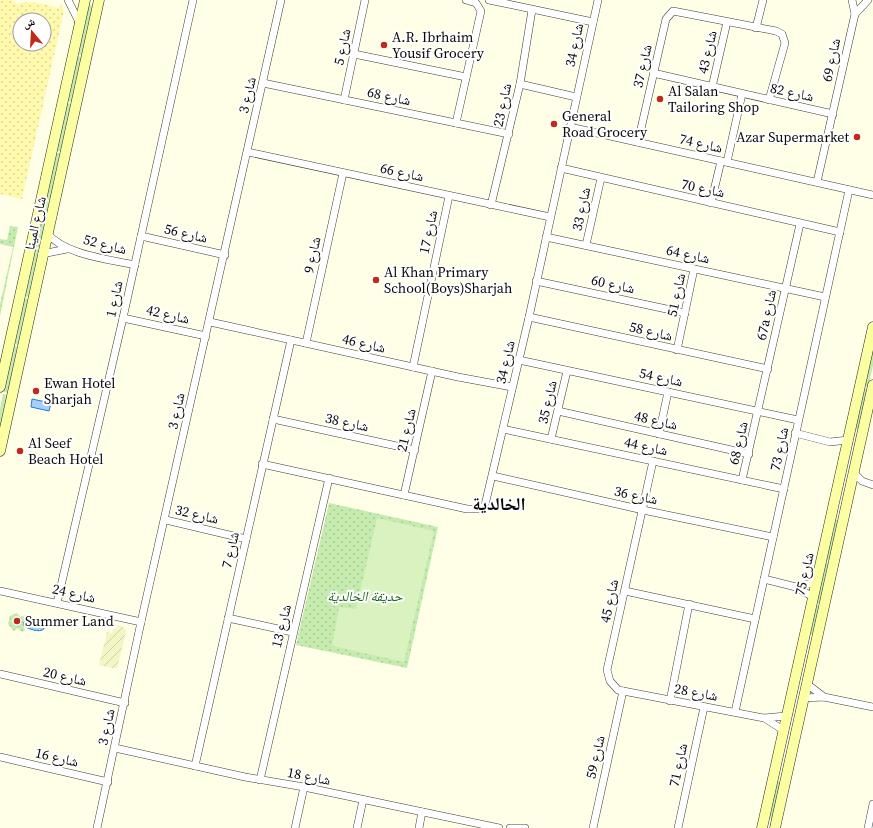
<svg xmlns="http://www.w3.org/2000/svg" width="873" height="828" font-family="'Source Serif 4','Noto Naskh Arabic',serif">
	<defs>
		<pattern id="farmland-furrows" width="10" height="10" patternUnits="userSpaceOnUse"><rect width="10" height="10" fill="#f3f6c4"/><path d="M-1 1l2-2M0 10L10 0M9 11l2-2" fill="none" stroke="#cfd2a7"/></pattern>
		<pattern id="sand-dots" width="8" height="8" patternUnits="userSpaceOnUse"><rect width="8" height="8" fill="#fff9ae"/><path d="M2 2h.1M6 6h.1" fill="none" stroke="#d9d494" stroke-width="1.8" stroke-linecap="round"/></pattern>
		<pattern id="park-dots" width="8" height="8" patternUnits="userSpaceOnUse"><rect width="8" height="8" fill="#c5ebae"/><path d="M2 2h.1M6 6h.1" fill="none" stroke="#a8c894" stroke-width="1.8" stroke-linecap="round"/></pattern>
	</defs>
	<rect width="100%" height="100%" fill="#fffee6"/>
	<!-- farmland -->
	<path fill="url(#farmland-furrows)" d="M117,625L123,627L126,631L117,669L99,665L107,632L112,633L113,629H116Z"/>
	<!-- grass -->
	<g fill="#c5ebae">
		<path d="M89,5L93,6L82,55L78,54Z"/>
		<path d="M77,56L82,57L72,102L68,101Z"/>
		<path d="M67,103L71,104L61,151H57Z"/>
		<path d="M56,153H60L50,200L46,199Z"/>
		<path d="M46,201L50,202L40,248L36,247Z"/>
		<path d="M35,249L39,250L29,297L25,296Z"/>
		<path d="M24,298L28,299L18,345L14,344Z"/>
		<path d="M14,346L18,347L8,393L4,392Z"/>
		<path d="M873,347V366L868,387L864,386Z"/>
		<path d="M864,389L868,390L859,430L855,429Z"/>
		<path d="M3,394L7,395L0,429V409Z"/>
		<path d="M835,520H839L830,561L826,560Z"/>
		<path d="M825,562L829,563L820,604L816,603Z"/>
		<path d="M816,605L820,606L813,635L810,634Z"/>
		<path d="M777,781L781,782L773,819L769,818Z"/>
	</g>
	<!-- sand -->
	<path fill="url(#sand-dots)" fill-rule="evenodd" d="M0,0H12L17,4C31,0 44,4 58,8L61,4L64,11L22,199L0,194ZM20,20H44V44H20Z"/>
	<!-- park -->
	<g fill="url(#park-dots)">
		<path d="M10,226L18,227L0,316V304L13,247L0,244V239L7,240Z"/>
		<path d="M329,503L438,527L407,668L296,645Z"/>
		<path d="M17,613L20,617L26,615L28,619L23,624L25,630L22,632L18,628L14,631L8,624L10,616Z"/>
	</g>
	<!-- pitch -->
	<path fill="#d9f2c0" d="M377,518L434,531L404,662L332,646L339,607L356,609Z"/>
	<!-- water -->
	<g fill="#a6cffa" stroke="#2978d6">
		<path d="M32,399L51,403L49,411L31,407Z"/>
		<path d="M24,622L43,625L44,629C40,633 27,629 23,625Z"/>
	</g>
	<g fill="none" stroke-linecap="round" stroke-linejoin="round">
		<!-- street casing -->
		<g stroke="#3c3c3c" stroke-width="8">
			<g id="street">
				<path d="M68,0L80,24"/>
				<path d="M489,0L593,22"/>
				<path d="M852,0L855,14"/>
				<path d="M756,28L763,0"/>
				<path d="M354,54L466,77"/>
				<path d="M653,73L833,114"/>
				<path d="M263,83L509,134"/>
				<path d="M520,84L576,97"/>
				<path d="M712,87L727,22"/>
				<path d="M344,100L365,0"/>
				<path d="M456,123L481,11L476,3L466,0"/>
				<path d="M570,127L873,195"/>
				<path d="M638,142L666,19L673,11L776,31L782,34L785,43L769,100"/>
				<path d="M248,152L550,217"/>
				<path d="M727,162L742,94"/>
				<path d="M561,168L840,232"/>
				<path d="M817,182L855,14L868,0"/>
				<path d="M711,203L721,161"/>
				<path d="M491,205L520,84L532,10"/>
				<path d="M47,233C65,255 108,259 135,265"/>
				<path d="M141,236L225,255"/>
				<path d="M546,237L825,297"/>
				<path d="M586,245L601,178"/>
				<path d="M42,254L67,249"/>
				<path d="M536,281L685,313"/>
				<path d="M529,317L768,369"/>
				<path d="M123,318L206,336"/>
				<path d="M210,322L458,377L512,387"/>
				<path d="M306,343L343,173"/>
				<path d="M677,350L694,269"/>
				<path d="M519,360L798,420"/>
				<path d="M413,367L449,196"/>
				<path d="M558,411L749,454"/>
				<path d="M273,419L415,450"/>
				<path d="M503,429L784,489"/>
				<path d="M795,433L830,442L848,440"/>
				<path d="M659,434L668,392"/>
				<path d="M551,439L567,371"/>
				<path d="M653,461L607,670L610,681L618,690L764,718L786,716"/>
				<path d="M262,464L467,509H480L485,505L529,317L598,0"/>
				<path d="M854,473L862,481L873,485"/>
				<path d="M493,476L643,510L773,537"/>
				<path d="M742,480L800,224"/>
				<path d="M404,495L432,371"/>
				<path d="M166,520L246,539"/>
				<path d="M764,579L796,587L813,597"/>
				<path d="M797,587L816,582"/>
				<path d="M0,591L141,622"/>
				<path d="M625,591L755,619"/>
				<path d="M57,603L123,318L193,0"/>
				<path d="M228,618L292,632"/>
				<path d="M0,674L125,703"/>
				<path d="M807,684L824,697"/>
				<path d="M804,698L824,697L873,707"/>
				<path d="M670,701L689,604"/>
				<path d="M735,712L849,190"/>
				<path d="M766,719L783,730"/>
				<path d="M115,748L245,777L304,787L499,828"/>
				<path d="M0,757L108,782"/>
				<path d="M195,766L291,340"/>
				<path d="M260,780L329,478"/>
				<path d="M97,828L141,622L281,0"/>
				<path d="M295,828L304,787"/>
				<path d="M357,828L363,800"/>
				<path d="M419,828L422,812"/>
				<path d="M510,828H525"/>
				<path d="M593,828L623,691"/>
				<path d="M678,828L704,707"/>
				<path d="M868,828L873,804"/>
			</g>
		</g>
		<!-- secondary casing -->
		<g stroke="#2b2b2b" stroke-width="11">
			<g id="secondary">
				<path d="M0,387L85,0"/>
				<path d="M0,451L99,0"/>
				<path d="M762,828L873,327"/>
				<path d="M775,828L873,385"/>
			</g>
		</g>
		<!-- street -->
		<use href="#street" stroke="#fff" stroke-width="7"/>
		<!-- secondary -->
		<use href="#secondary" stroke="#fcffa1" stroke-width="10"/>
	</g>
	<!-- markers -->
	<g fill="#c12a1a" stroke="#fff" stroke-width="1.5">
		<circle cx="384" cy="45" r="4"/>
		<circle cx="660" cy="99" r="4"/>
		<circle cx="554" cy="124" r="4"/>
		<circle cx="857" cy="137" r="4"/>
		<circle cx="376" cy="280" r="4"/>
		<circle cx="36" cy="391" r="4"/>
		<circle cx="20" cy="451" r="4"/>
		<circle cx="17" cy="621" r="4"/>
	</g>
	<g text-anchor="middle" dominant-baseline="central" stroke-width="4" stroke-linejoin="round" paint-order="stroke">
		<!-- poi labels -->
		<g font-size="14" fill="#090909" stroke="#fff" text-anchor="start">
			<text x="392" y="37">A.R. Ibrhaim<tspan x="392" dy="16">Yousif Grocery</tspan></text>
			<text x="668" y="91">Al Salan<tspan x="668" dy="16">Tailoring Shop</tspan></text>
			<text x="562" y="116">General<tspan x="562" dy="16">Road Grocery</tspan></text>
			<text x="849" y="137" text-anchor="end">Azar Supermarket</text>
			<text x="384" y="272">Al Khan Primary<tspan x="384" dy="16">School(Boys)Sharjah</tspan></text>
			<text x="44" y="383">Ewan Hotel<tspan x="44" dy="16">Sharjah</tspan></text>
			<text x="28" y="443">Al Seef<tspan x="28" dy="16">Beach Hotel</tspan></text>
			<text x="25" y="621">Summer Land</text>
		</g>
		<!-- street labels -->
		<g font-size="14" fill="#090909" stroke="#fff">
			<text transform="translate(574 45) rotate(-78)">شارع 34</text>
			<text transform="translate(342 47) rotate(-78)">شارع 5</text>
			<text transform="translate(707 52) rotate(-77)">شارع 43</text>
			<text transform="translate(831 60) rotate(-78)">شارع 69</text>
			<text transform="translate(642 66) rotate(-77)">شارع 37</text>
			<text transform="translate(792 92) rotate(12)">شارع 82</text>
			<text transform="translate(247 95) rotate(-77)">شارع 3</text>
			<text transform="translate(389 96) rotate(12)">شارع 68</text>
			<text transform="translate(502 105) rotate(-78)">شارع 23</text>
			<text transform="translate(701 143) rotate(13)">شارع 74</text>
			<text transform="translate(402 172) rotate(12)">شارع 66</text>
			<text transform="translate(703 188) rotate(12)">شارع 70</text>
			<text transform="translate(581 209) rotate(-78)">شارع 33</text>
			<text transform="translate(35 223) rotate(-77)">شارع المينا</text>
			<text transform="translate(428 232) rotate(-78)">شارع 17</text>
			<text transform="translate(186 233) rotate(13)">شارع 56</text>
			<text transform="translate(105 244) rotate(14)">شارع 52</text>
			<text transform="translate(688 254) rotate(12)">شارع 64</text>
			<text transform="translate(312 255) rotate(-78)">شارع 9</text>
			<text transform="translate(613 284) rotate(12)">شارع 60</text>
			<text transform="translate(676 295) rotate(-78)">شارع 51</text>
			<text transform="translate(114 299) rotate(-78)">شارع 1</text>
			<text transform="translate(168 314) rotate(13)">شارع 42</text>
			<text transform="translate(766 315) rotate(-78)">67a شارع</text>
			<text transform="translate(651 331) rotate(13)">شارع 58</text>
			<text transform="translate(364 343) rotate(13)">شارع 46</text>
			<text transform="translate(505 362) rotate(-77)">شارع 34</text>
			<text transform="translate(661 377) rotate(12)">شارع 54</text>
			<text transform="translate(547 402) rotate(-77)">شارع 35</text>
			<text transform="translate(176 411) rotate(-78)">شارع 3</text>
			<text transform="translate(656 420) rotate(13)">شارع 48</text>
			<text transform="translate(347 422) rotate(12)">شارع 38</text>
			<text transform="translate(406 430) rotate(-77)">شارع 21</text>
			<text transform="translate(738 443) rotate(-77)">شارع 68</text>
			<text transform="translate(646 446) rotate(12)">شارع 44</text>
			<text transform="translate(779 449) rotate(-78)">شارع 73</text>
			<text transform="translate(636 495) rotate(12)">شارع 36</text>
			<text transform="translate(197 514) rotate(13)">شارع 32</text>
			<text transform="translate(230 550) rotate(-77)">شارع 7</text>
			<text transform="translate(804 574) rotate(-77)">شارع 75</text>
			<text transform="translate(74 593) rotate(13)">شارع 24</text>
			<text transform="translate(609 601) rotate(-78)">شارع 45</text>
			<text transform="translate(281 626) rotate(-76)">شارع 13</text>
			<text transform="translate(65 676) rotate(13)">شارع 20</text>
			<text transform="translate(696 692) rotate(10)">شارع 28</text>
			<text transform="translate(106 727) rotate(-78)">شارع 3</text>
			<text transform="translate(57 757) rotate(13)">شارع 16</text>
			<text transform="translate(595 757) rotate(-77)">شارع 59</text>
			<text transform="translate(678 765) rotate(-78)">شارع 71</text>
			<text transform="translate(309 776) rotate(11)">شارع 18</text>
		</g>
		<!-- park labels -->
		<g font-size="14" font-style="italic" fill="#1c6417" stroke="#fff">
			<text x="365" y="596">حديقة الخالدية</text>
		</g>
		<!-- district labels -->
		<g font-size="18" font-weight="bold" fill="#090909" stroke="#fff">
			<text x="499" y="503">الخالدية</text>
		</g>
	</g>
	<!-- north arrow -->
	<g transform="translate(32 32) rotate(342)"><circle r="19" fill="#ffffff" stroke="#9d9d9d"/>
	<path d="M0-3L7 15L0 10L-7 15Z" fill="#c12a1a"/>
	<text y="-6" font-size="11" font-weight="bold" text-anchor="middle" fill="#090909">ش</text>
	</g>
</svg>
